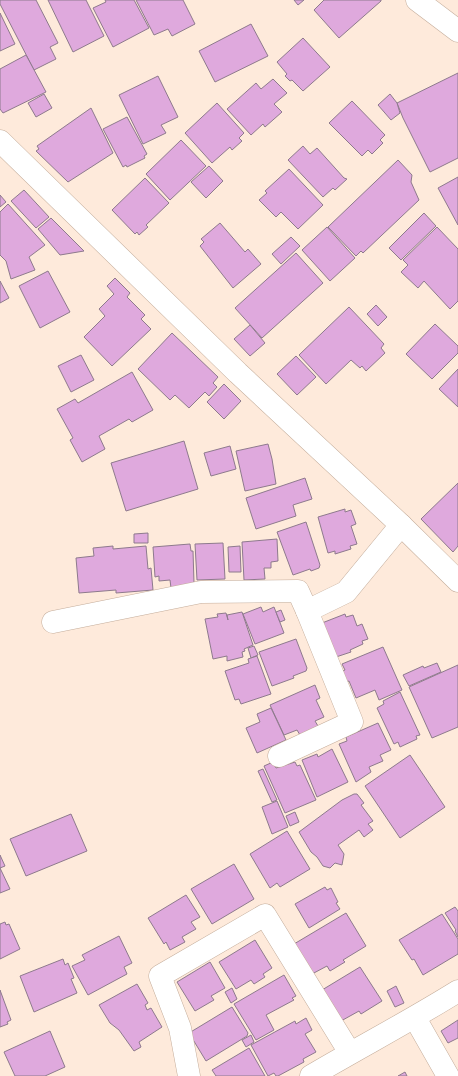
<svg xmlns="http://www.w3.org/2000/svg" width="458" height="1076" font-family="Poppins,sans-serif">
	<rect width="100%" height="100%" fill="#feeadb"/>
	<!-- building -->
	<g fill="#dfa9dd" stroke="#8e7a8d">
		<path d="M0,0H36L58,43L50,47L56,59L34,70L0,4Z"/>
		<path d="M48,0H86L104,36L73,52Z"/>
		<path d="M105,0H134L149,28L113,47L93,8L106,2Z"/>
		<path d="M136,0H183L195,24L172,36L168,29L154,35Z"/>
		<path d="M294,0H304L298,5Z"/>
		<path d="M324,0H381V1L339,38L314,10Z"/>
		<path d="M0,13L15,44L0,51Z"/>
		<path d="M251,24L268,56L215,82L199,51Z"/>
		<path d="M303,38L330,67L303,91L292,80L290,81L285,76L287,74L277,62Z"/>
		<path d="M26,55L46,92L3,113L0,109V69Z"/>
		<path d="M458,73V158L430,172L403,118L397,103Z"/>
		<path d="M158,76L178,117L161,125L166,133L143,144L119,95Z"/>
		<path d="M273,79L287,93L274,104L282,112L265,127L263,124L251,135L227,109L256,83L261,89Z"/>
		<path d="M44,94L52,108L36,117L28,103Z"/>
		<path d="M390,94L397,103L400,113L391,120L378,105Z"/>
		<path d="M352,101L385,135L380,140L383,143L372,154L368,150L362,156L329,123Z"/>
		<path d="M217,103L244,133L239,138L242,141L232,150L230,147L212,163L185,133Z"/>
		<path d="M91,108L113,153L68,182L36,151L39,149L37,146Z"/>
		<path d="M127,117L147,154L144,156L145,158L127,167L126,165L123,167L103,129Z"/>
		<path d="M181,140L206,166L170,200L146,174Z"/>
		<path d="M303,146L310,154L317,148L344,178L347,179L335,190L333,188L323,197L288,160Z"/>
		<path d="M398,160L412,175L411,182L419,200L363,253L361,251L356,256L328,227Z"/>
		<path d="M209,166L223,181L206,198L191,182Z"/>
		<path d="M289,169L323,205L298,229L281,212L276,217L259,200L267,193L265,191Z"/>
		<path d="M458,177V225L438,188Z"/>
		<path d="M145,178L169,203L146,225L148,227L139,235L137,232L135,234L112,210Z"/>
		<path d="M24,190L49,217L36,228L11,201Z"/>
		<path d="M0,195L6,202L0,207Z"/>
		<path d="M8,204L45,245L29,257L35,270L11,279L6,261L0,255V212Z"/>
		<path d="M424,213L436,226L401,260L389,248Z"/>
		<path d="M51,218L84,251L60,255L38,229Z"/>
		<path d="M220,223L245,252L248,249L261,264L233,288L200,246L204,242L201,239Z"/>
		<path d="M327,227L355,258L330,281L302,250Z"/>
		<path d="M437,227L458,249V301L450,309L424,281L418,288L401,272L408,265L403,260Z"/>
		<path d="M291,237L300,246L281,264L272,254Z"/>
		<path d="M296,253L323,283L262,338L235,308Z"/>
		<path d="M48,271L70,312L40,328L19,286Z"/>
		<path d="M115,278L130,293L127,297L145,315L141,319L151,329L112,366L84,337L105,316L99,309L114,294L107,286Z"/>
		<path d="M0,281L9,298L0,303Z"/>
		<path d="M376,305L387,317L378,326L367,314Z"/>
		<path d="M349,307L384,344L381,348L385,353L366,371L362,366L360,368L351,360L326,384L299,355Z"/>
		<path d="M435,324L458,346V353L432,379L406,354Z"/>
		<path d="M250,325L265,343L250,356L234,339Z"/>
		<path d="M172,333L218,377L213,383L217,387L209,396L205,392L189,408L175,395L170,400L138,369Z"/>
		<path d="M81,355L94,380L71,392L58,366Z"/>
		<path d="M296,356L316,377L297,395L277,374Z"/>
		<path d="M458,369V407L439,389Z"/>
		<path d="M132,372L153,410L132,422L129,419L99,436L105,449L82,462L70,440L73,438L57,409L75,399L78,403Z"/>
		<path d="M224,384L241,401L224,419L207,402Z"/>
		<path d="M184,441L198,489L126,511L111,463Z"/>
		<path d="M268,444L272,459L276,484L245,491L236,451Z"/>
		<path d="M230,446L236,469L211,476L204,453Z"/>
		<path d="M305,478L312,499L293,505L296,516L256,529L246,498Z"/>
		<path d="M458,483V546L453,552L421,519Z"/>
		<path d="M345,509V512L351,510L356,524L351,526L357,544L350,546L351,549L335,554V551L328,553L318,517Z"/>
		<path d="M306,522L320,565L319,568L311,571L310,569L293,575L277,532Z"/>
		<path d="M148,533V543H134V534Z"/>
		<path d="M277,539L278,561L271,562V568H264L265,579L244,580L242,542Z"/>
		<path d="M223,543L225,579L197,580L195,544Z"/>
		<path d="M190,544L191,551H193L194,583L171,588L170,580L159,581V576L155,577L153,547Z"/>
		<path d="M113,546V549L146,546L148,569L151,568L153,590L116,593V590L79,593L76,558L94,556L93,548Z"/>
		<path d="M240,546L241,572H229L228,547Z"/>
		<path d="M261,607L263,612L274,607L284,633L255,644L243,614Z"/>
		<path d="M281,610L285,620L280,622L276,612Z"/>
		<path d="M242,612L253,645L244,649L245,651L242,652L243,657L227,661V656L213,659L205,619L218,617L217,614L226,613L228,620L227,615Z"/>
		<path d="M345,614L346,617L353,615L357,626L362,624L368,639L362,641L363,644L350,650L351,652L336,657L322,623Z"/>
		<path d="M296,639L307,668L306,671L293,676L294,678L272,686L259,652Z"/>
		<path d="M254,646L258,655L251,658L248,648Z"/>
		<path d="M383,647L402,690L379,700L375,690L356,698L349,681L346,682L342,671L345,670L342,664Z"/>
		<path d="M257,656L271,694L241,704L239,699L235,700L225,671L249,663L248,659Z"/>
		<path d="M437,663L441,672L409,686L403,675L423,666L424,668Z"/>
		<path d="M458,665V727L432,738L409,687Z"/>
		<path d="M315,685L320,698L316,700L324,717L315,721L318,726L300,735L297,730L284,735L270,705Z"/>
		<path d="M400,692L420,735L416,736L417,739L400,747L398,742L394,744L377,708L384,704L383,701Z"/>
		<path d="M271,708L286,740L257,753L246,728L260,722L257,714Z"/>
		<path d="M378,723L391,750L380,755L383,761L369,767L371,772L356,782L339,744L347,741L346,737Z"/>
		<path d="M332,749L348,782L317,797L302,760L317,754L318,757Z"/>
		<path d="M410,755L445,807L400,838L365,786Z"/>
		<path d="M273,762L276,768L295,762L297,766L300,765L316,800L285,813L264,766Z"/>
		<path d="M263,769L277,800L272,802L258,771Z"/>
		<path d="M354,794H357L364,803L361,805L373,821L368,824L373,830L364,837L359,830L338,845L344,854L342,865L335,863L330,868L323,866L317,857L311,852L299,832L342,800Z"/>
		<path d="M277,801L288,827L272,834L262,807Z"/>
		<path d="M295,812L299,822L290,826L286,816Z"/>
		<path d="M71,814L87,851L26,876L10,839Z"/>
		<path d="M287,831L310,869L280,887L277,883L270,888L250,854Z"/>
		<path d="M0,855L5,866L0,868L10,889L0,893Z"/>
		<path d="M234,864L254,899L212,924L191,889Z"/>
		<path d="M325,887L327,890L331,888L338,902L336,903L340,909L309,928L295,904Z"/>
		<path d="M186,895L200,917L191,922L196,929L182,937L185,942L170,950L166,942L164,944L148,918Z"/>
		<path d="M455,907L458,911V937L455,931L456,930L445,913Z"/>
		<path d="M346,913L366,946L343,960L345,962L330,971L327,966L312,974L294,944Z"/>
		<path d="M442,914L458,939V954L423,975L414,959L412,960L399,940Z"/>
		<path d="M5,922L6,925L9,924L20,949L0,959V924Z"/>
		<path d="M119,936L132,963L124,967L127,974L88,995L72,966L85,960L82,955Z"/>
		<path d="M255,940L272,968L263,974L265,977L254,984L251,980L236,989L219,962Z"/>
		<path d="M63,959L65,965L68,963L74,978L71,979L77,993L34,1012L20,976Z"/>
		<path d="M210,962L225,988L211,996L214,1000L195,1011L177,982Z"/>
		<path d="M360,967L382,1001L361,1014L359,1011L341,1021L322,990Z"/>
		<path d="M284,975L296,996L292,998L294,1000L266,1015L274,1030L256,1040L234,1004Z"/>
		<path d="M137,984L148,1003L145,1005L147,1010L151,1008L162,1027L139,1042L141,1047L134,1051L119,1030L110,1023L99,1005Z"/>
		<path d="M396,986L404,1003L395,1007L387,991Z"/>
		<path d="M232,988L237,999L231,1003L225,992Z"/>
		<path d="M0,990L11,1020L7,1022L8,1024L0,1027Z"/>
		<path d="M232,1007L248,1033L247,1036L206,1061L189,1033Z"/>
		<path d="M306,1018L312,1030L305,1034L316,1052L303,1059L304,1062L278,1076H276L274,1073L268,1076L251,1045L295,1021L296,1024Z"/>
		<path d="M458,1020V1038L448,1043L441,1031Z"/>
		<path d="M50,1031L65,1067L45,1076H15L4,1052Z"/>
		<path d="M251,1035L254,1042L246,1047L242,1040Z"/>
		<path d="M249,1048L265,1076H216L212,1070Z"/>
		<path d="M405,1072L407,1076H398Z"/>
	</g>
	<g fill="none" stroke-linecap="round" stroke-linejoin="round">
		<!-- minor casing -->
		<g stroke="#c4ad9b" stroke-width="23">
			<g id="minor">
				<path d="M417,0L458,31"/>
				<path d="M0,141L238,373L401,525L458,581"/>
				<path d="M53,622L201,592L298,591L307,611"/>
				<path d="M279,756L352,722L307,611L346,592L401,525"/>
				<path d="M415,1018L448,1076"/>
				<path d="M189,1076L180,1028L160,976L265,915L350,1053"/>
				<path d="M311,1076C360,1047 410,1021 458,991"/>
			</g>
		</g>
		<!-- minor -->
		<use href="#minor" stroke="#fff" stroke-width="22"/>
	</g>
</svg>
